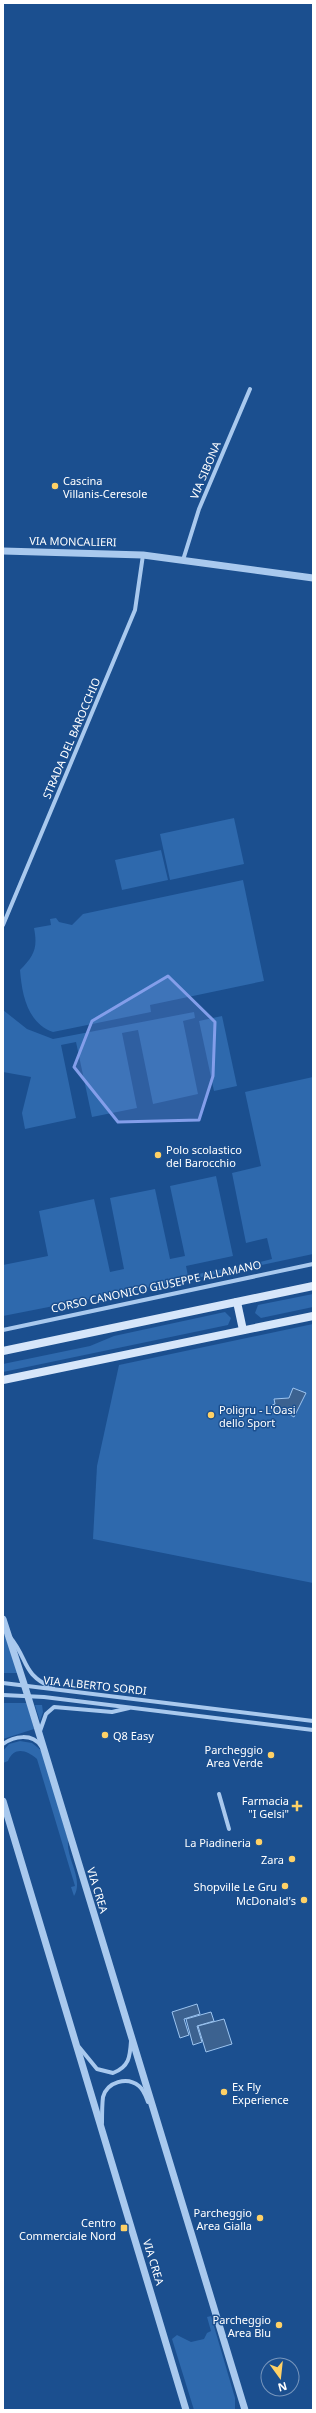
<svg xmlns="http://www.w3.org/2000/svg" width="316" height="2413" font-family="'Noto Sans',sans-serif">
	<rect width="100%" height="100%" fill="#1b4f8f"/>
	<!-- green -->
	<g fill="#2e69ad">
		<path d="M234,818L244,864L170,880L160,834Z"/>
		<path d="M161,850L168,880L122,890L115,860Z"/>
		<path d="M243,880L264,981L150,1005L151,1012L53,1032C27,1023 22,994 20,970C34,956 38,948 34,928L51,925L50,919L56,918L59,922L72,925L83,914Z"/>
		<path d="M3,1010L27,1029L53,1039L194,1012L195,1018L183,1021L198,1094L153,1104L138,1030L122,1033L137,1108L92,1117L76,1042L61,1045L76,1118L25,1129L22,1113L31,1077L3,1072Z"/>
		<path d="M222,1016L237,1086L214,1091L199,1021Z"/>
		<path d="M313,1077V1254L257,1266L252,1264L272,1259L267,1238L246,1243L232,1173L261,1166L245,1092Z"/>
		<path d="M216,1176L233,1256L186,1266L188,1276L244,1265L242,1269L3,1316V1265L48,1256L39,1211L94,1199L110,1272L124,1269L110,1198L155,1189L170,1259L185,1256L170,1186Z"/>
		<path d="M313,1294V1307L261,1318L255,1313L258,1305Z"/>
		<path d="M225,1312L231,1318L228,1325L3,1372V1364L90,1346L114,1336Z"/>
		<path d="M313,1324V1583L93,1539L97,1466L119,1365Z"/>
		<path d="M3,1630L18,1673H3Z"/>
		<path d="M3,1703H27L34,1729L3,1739Z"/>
		<path d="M35,1705H42L43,1712L40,1721Z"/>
		<path d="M20,1741L32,1743L42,1751L68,1840C66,1859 84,1879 74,1896L71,1887L75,1886L37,1759C27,1750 14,1746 8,1761L3,1763V1751L9,1744Z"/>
		<path d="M211,2316L235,2398V2410H194L172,2339L177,2335L191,2342L204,2339L207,2333L211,2331L207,2317Z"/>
	</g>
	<!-- water -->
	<g fill="#3c6290" stroke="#9cc4f0">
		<path d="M293,1388L306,1393L294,1417L283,1411L274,1412L272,1405L275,1404L274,1399L289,1398Z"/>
		<path d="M197,2004L200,2014L184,2019L189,2035L180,2038L172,2012Z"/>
		<path d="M211,2012L214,2021L197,2026L202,2042L193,2045L186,2019Z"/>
		<path d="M224,2019L232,2044L206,2052L198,2026Z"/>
	</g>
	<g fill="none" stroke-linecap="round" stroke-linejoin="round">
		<!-- minor -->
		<g stroke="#a9c9ee" stroke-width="4">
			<path d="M183,560L199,509L250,389"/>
			<path d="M3,925L135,610L143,555"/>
			<path d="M3,1330L313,1264"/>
			<path d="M10,1637C29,1660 21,1674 53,1688"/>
			<path d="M3,1683L313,1721"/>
			<path d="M3,1695L44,1697L313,1730"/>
			<path d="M40,1731L46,1714L54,1707L112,1712L129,1708"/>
			<path d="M3,1744C14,1736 32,1733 41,1746"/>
			<path d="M219,1794L229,1829"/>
			<path d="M79,2047L97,2069L113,2073C129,2067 130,2057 131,2041"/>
			<path d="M102,2123C102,2115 102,2105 103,2097C107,2082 127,2076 139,2086C144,2090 146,2097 148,2102"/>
		</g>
		<!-- tertiary -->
		<g stroke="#a9c9ee" stroke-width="7">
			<path d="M3,551L143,555L313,578"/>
			<path d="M3,1619L25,1687L245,2410"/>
			<path d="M3,1801L186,2410"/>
		</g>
		<!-- secondary -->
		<g stroke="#d6e6fa" stroke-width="8">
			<path d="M237,1302L243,1330"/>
			<path d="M3,1351L313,1286"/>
			<path d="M3,1380L313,1316"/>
		</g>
	</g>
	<!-- marked area -->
	<path fill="#839eea" fill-opacity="0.2" stroke="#839eea" stroke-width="3" stroke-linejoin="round" d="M168,976L215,1022L213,1076L199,1120L118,1122L74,1067L92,1021Z"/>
	<!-- markers -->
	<g fill="#ffd166" stroke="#1b4f8f" stroke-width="1.5">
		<circle cx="55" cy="486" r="4"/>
		<circle cx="158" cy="1155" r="4"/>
		<circle cx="211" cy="1415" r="4"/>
		<circle cx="105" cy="1735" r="4"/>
		<circle cx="271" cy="1755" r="4"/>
		<path d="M295 1800h4v4h4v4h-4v4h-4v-4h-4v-4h4z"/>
		<circle cx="259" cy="1842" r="4"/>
		<circle cx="292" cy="1859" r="4"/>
		<circle cx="285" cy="1886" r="4"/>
		<circle cx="304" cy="1900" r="4"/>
		<circle cx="224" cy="2092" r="4"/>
		<circle cx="260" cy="2218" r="4"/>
		<rect x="120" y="2224" width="8" height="8" rx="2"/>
		<circle cx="279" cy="2325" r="4"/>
	</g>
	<g text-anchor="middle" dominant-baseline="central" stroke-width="3" stroke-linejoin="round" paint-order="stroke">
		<!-- street labels -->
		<g font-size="11" fill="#fff" stroke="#1b4f8f">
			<text transform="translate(205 470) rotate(-67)">VIA SIBONA</text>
			<text transform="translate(73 541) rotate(1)">VIA MONCALIERI</text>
			<text transform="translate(71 738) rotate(-67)">STRADA DEL BAROCCHIO</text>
			<text transform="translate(156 1286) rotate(-12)">CORSO CANONICO GIUSEPPE ALLAMANO</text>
			<text transform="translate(95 1685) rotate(6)">VIA ALBERTO SORDI</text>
			<text transform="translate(98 1890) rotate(73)">VIA CREA</text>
			<text transform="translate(154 2262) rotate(73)">VIA CREA</text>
		</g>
		<!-- poi labels -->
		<g font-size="11" fill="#fff" stroke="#1b4f8f" text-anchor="end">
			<text x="63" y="480" text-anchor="start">Cascina<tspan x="63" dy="13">Villanis-Ceresole</tspan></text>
			<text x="166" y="1149" text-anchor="start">Polo scolastico<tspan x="166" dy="13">del Barocchio</tspan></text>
			<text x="219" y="1409" text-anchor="start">Poligru - L'Oasi<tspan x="219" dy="13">dello Sport</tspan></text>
			<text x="113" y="1735" text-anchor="start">Q8 Easy</text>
			<text x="263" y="1749">Parcheggio<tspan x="263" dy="13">Area Verde</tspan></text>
			<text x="289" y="1800">Farmacia<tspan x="289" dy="13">"I Gelsi"</tspan></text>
			<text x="251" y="1842">La Piadineria</text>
			<text x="284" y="1859">Zara</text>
			<text x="277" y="1886">Shopville Le Gru</text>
			<text x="296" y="1900">McDonald's</text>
			<text x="232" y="2086" text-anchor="start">Ex Fly<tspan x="232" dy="13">Experience</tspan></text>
			<text x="252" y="2212">Parcheggio<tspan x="252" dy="13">Area Gialla</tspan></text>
			<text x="116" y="2222">Centro<tspan x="116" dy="13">Commerciale Nord</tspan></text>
			<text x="271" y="2319">Parcheggio<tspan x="271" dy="13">Area Blu</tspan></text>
		</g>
	</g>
	<!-- border -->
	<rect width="316" height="2413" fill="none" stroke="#ffffff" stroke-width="8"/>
	<!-- north arrow -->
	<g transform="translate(280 2377) rotate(165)"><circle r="19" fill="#1b4f8f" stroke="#7695bc"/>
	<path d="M0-3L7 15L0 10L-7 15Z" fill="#ffd166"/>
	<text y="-6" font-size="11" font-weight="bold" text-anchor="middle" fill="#ffffff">N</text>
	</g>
</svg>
